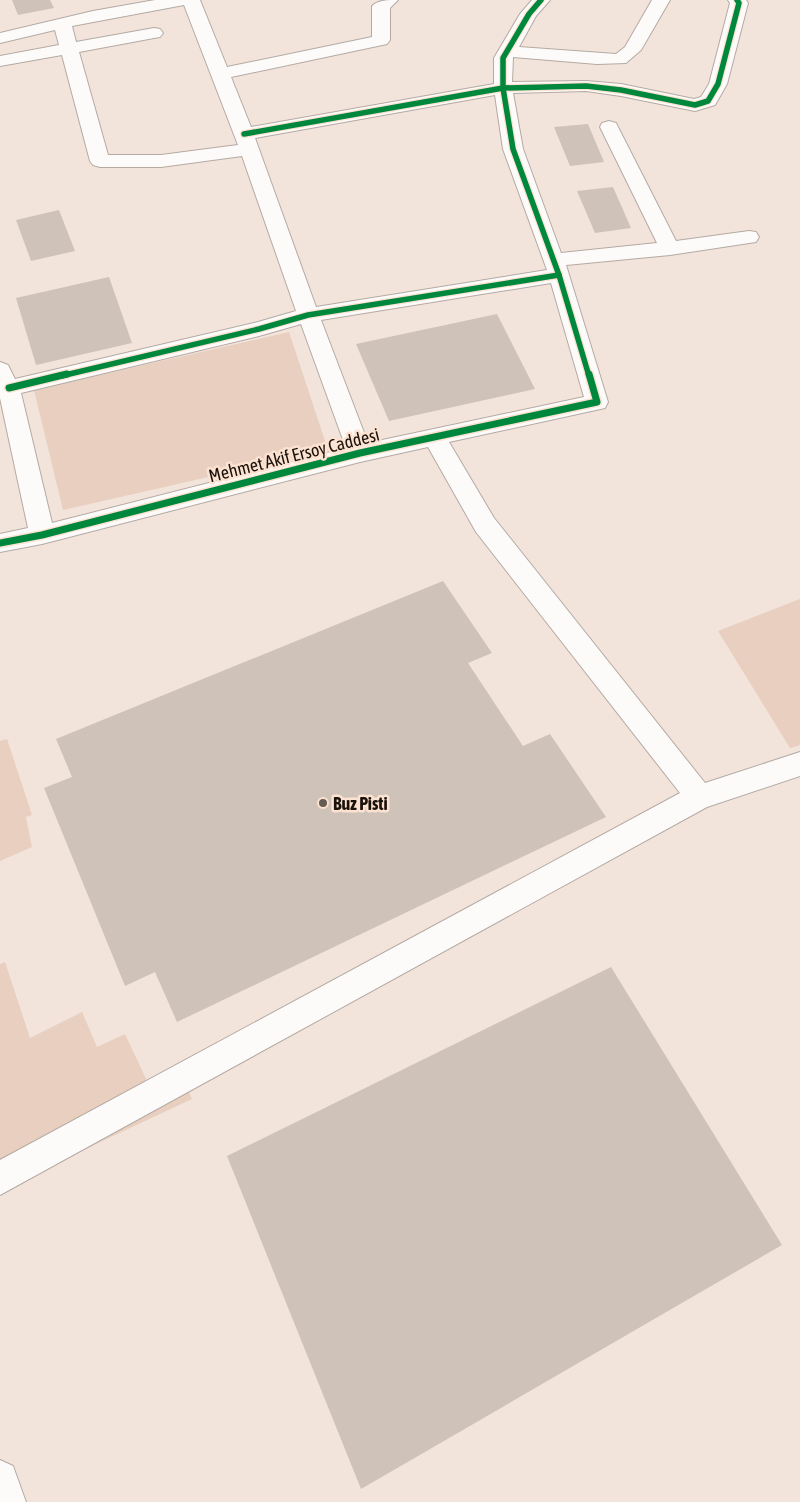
<svg xmlns="http://www.w3.org/2000/svg" width="800" height="1502" font-family="'Asap Condensed',sans-serif">
	<rect width="100%" height="100%" fill="#f2e4db"/>
	<!-- green -->
	<g fill="#e8cfbf">
		<path d="M289,332L328,450L63,510L34,390Z"/>
		<path d="M800,599V745L790,748L718,631Z"/>
		<path d="M7,739L32,815L26,817L32,847L0,861V741Z"/>
		<path d="M5,962L30,1038L82,1012L97,1047L125,1034L147,1081L178,1066L192,1099L0,1189V964Z"/>
	</g>
	<!-- building -->
	<g fill="#cfc2b9">
		<path d="M12,0H50L54,8L18,15Z"/>
		<path d="M588,124L604,162L570,166L554,127Z"/>
		<path d="M613,187L631,228L595,233L577,191Z"/>
		<path d="M59,210L75,251L31,261L16,220Z"/>
		<path d="M109,277L132,343L36,365L16,298Z"/>
		<path d="M497,314L535,389L389,421L356,344Z"/>
		<path d="M443,581L492,653L468,663L523,746L550,734L606,817L177,1022L155,972L125,986L44,788L72,777L56,739Z"/>
		<path d="M611,967L782,1245L361,1489L227,1156Z"/>
	</g>
	<g fill="none" stroke-linecap="round" stroke-linejoin="round">
		<!-- minor casing -->
		<g stroke="#b4aaa3" stroke-width="2">
			<g id="minor">
				<path d="M155,0H200L227,67L372,37V6C378,0 388,0 398,0L390,8V40L387,44L231,77L251,127L494,84V58L520,14L532,0H550L536,16L519,47L616,54L625,47L652,0H670L641,50L626,63L597,64L513,57L512,82L586,81L621,84L694,99L701,97L709,84L730,3L728,0H746L748,3L727,84L715,105L695,111L621,96L586,91L513,93L523,149L561,253L657,243L600,127L602,123L609,121L616,123L618,127L676,241L749,231L756,232L759,237L756,242L670,255L566,265L608,402L605,408L449,442L494,518L705,783L800,752V776L707,807L0,1195V1160L680,793L476,532L428,447L360,462L42,544L0,552V534L28,528L0,398V362L8,365L15,379L258,322L296,311L242,156L161,167H100L93,165L90,161L62,55L0,66V56L59,45L55,30L0,43V33L93,11ZM184,5L238,145L161,155H108L79,52L154,38L160,37L163,33L160,29L154,28L76,42L72,26ZM495,95L503,149L547,270L316,307L255,138ZM551,283L584,397L368,443L321,320ZM301,324L346,448L52,523L21,393L259,336Z"/>
				<path d="M0,1460L13,1466L26,1502H0Z"/>
			</g>
		</g>
		<!-- minor -->
		<use href="#minor" fill="#fdfbfa" fill-rule="evenodd"/>
		<!-- cycleway-far1 casing -->
		<g stroke="#fce2d1" stroke-width="8">
			<g id="cycleway-far1">
				<path d="M541,0L529,14L503,58V88L513,149L559,275L589,376"/>
				<path d="M244,134L503,88L586,86L621,90L695,105L708,101L718,84L739,3L737,0"/>
				<path d="M61,376L259,329L308,315L559,275"/>
			</g>
		</g>
		<!-- cycleway casing -->
		<g stroke="#fce2d1" stroke-width="10">
			<g id="cycleway">
				<path d="M9,388L67,374"/>
				<path d="M0,543L42,535L360,453L597,402L589,374"/>
			</g>
		</g>
		<!-- cycleway-far1 -->
		<use href="#cycleway-far1" stroke="#00873e" stroke-width="5.5"/>
		<!-- cycleway -->
		<use href="#cycleway" stroke="#00873e" stroke-width="7"/>
	</g>
	<!-- markers -->
	<circle fill="#665c54" stroke="#fce2d1" stroke-width="2" cx="323" cy="803" r="5"/>
	<g text-anchor="middle" dominant-baseline="central" stroke-width="5" stroke-linejoin="round" paint-order="stroke">
		<!-- street labels -->
		<g font-size="18" fill="#1b120c" stroke="#fce2d1">
			<text transform="translate(294 455) rotate(-14)">Mehmet Akif Ersoy Caddesi</text>
		</g>
		<!-- poi labels -->
		<g font-size="18" font-weight="bold" fill="#1b120c" stroke="#fce2d1" text-anchor="start">
			<text x="333" y="803">Buz Pisti</text>
		</g>
	</g>
</svg>
